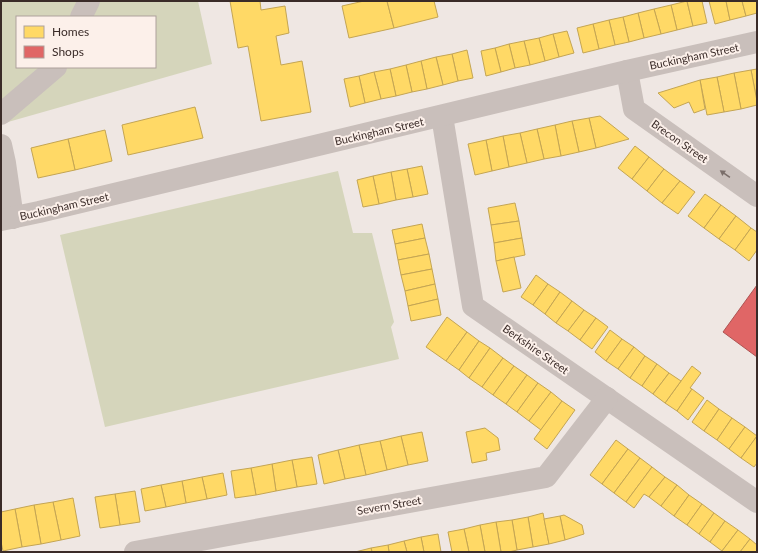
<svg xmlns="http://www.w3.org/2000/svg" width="758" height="553" font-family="Lato,sans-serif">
	<rect width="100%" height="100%" fill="#efe7e3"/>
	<!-- green -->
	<g fill="#d5d5bb" fill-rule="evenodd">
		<path d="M1,1H198L212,64L1,124ZM17,17H155V67H17Z"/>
		<path d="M338,171L353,233H372L394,322L391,327L399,359L105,427L60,235Z"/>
	</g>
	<!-- homes -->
	<g fill="#ffd966" stroke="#c4a553">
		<path d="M230,1H260L261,10L285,6L289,33L276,36L281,65L302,61L311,112L261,121L248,46L238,48Z"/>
		<path d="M364,1H387L394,28L349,38L342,6Z"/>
		<path d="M387,1H434L438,17L394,28Z"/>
		<path d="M687,1L693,26L677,30L671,5Z"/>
		<path d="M687,1H702L707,23L693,26Z"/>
		<path d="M709,1H726L730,20L715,24Z"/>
		<path d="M726,1H742L746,16L730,20Z"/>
		<path d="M742,1H757V13L746,16Z"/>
		<path d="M671,5L677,30L661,34L654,9Z"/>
		<path d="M654,9L661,34L644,38L638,13Z"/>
		<path d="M638,13L644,38L629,42L623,17Z"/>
		<path d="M623,17L629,42L615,45L609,20Z"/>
		<path d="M609,20L615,45L599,49L593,24Z"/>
		<path d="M593,24L599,49L583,53L577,28Z"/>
		<path d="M567,31L574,53L559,57L553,34Z"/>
		<path d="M553,34L559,57L545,61L539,38Z"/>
		<path d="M539,38L545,61L530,65L524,41Z"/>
		<path d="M524,41L530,65L515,68L509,44Z"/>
		<path d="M509,44L515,68L501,72L495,48Z"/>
		<path d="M495,48L501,72L486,76L481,51Z"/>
		<path d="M467,50L473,78L458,81L452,54Z"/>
		<path d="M452,54L458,81L443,85L436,57Z"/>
		<path d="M436,57L443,85L427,89L421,61Z"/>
		<path d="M421,61L427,89L412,92L406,65Z"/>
		<path d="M406,65L412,92L396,96L390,69Z"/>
		<path d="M390,69L396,96L381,99L374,72Z"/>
		<path d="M757,69V101L751,70Z"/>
		<path d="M751,70L757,101V105L741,109L734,73Z"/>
		<path d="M374,72L381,99L365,103L359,76Z"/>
		<path d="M734,73L741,109L724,112L717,77Z"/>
		<path d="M359,76L365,103L350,107L344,79Z"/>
		<path d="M717,77L724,112L707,115L700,80Z"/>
		<path d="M700,80L705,109L694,113L689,102L674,108L658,93Z"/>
		<path d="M195,107L203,138L128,155L122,125Z"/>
		<path d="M600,116L629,139L596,148L589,118Z"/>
		<path d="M589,118L596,148L579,152L572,121Z"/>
		<path d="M572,121L579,152L561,156L555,125Z"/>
		<path d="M555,125L561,156L544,159L537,129Z"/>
		<path d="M537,129L544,159L527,163L520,133Z"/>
		<path d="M105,130L112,161L75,170L68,139Z"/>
		<path d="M520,133L527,163L509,167L503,136Z"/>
		<path d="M503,136L509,167L492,171L486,140Z"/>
		<path d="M68,139L75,170L38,178L31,148Z"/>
		<path d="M486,140L492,171L475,175L468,144Z"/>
		<path d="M635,146L649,157L632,179L618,168Z"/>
		<path d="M649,157L664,169L647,191L632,179Z"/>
		<path d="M422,166L428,194L413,197L407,169Z"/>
		<path d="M407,169L413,197L396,200L391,172Z"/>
		<path d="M664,169L680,181L662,203L647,191Z"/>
		<path d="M391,172L396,200L379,204L373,176Z"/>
		<path d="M373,176L379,204L363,207L357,180Z"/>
		<path d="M680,181L695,192L678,214L662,203Z"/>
		<path d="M705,194L721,205L704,228L688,216Z"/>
		<path d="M515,203L519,221L491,225L488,208Z"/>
		<path d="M721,205L736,216L719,239L704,228Z"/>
		<path d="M736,216L751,228L735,250L719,239Z"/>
		<path d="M519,221L522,238L494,243L491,225Z"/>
		<path d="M422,224L425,238L395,244L392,230Z"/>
		<path d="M751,228L757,232V250L749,261L735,250Z"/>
		<path d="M425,238L429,254L398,260L395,244Z"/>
		<path d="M522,238L525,255L496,261L494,243Z"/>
		<path d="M429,254L432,269L401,275L398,260Z"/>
		<path d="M514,257L521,288L503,292L496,261Z"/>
		<path d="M432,269L435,284L405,291L401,275Z"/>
		<path d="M536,275L548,284L533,305L521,297Z"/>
		<path d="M435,284L438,299L408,306L405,291Z"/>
		<path d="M548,284L560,292L545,314L533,305Z"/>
		<path d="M560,292L572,301L556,323L545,314Z"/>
		<path d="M438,299L441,315L411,321L408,306Z"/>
		<path d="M572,301L584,310L568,331L556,323Z"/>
		<path d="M584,310L596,318L580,340L568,331Z"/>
		<path d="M447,317L467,332L446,361L426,347Z"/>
		<path d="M596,318L608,327L592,349L580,340Z"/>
		<path d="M610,330L622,339L606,361L595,352Z"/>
		<path d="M467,332L479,341L459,370L446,361Z"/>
		<path d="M622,339L634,347L618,369L606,361Z"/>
		<path d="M479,341L490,348L469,378L459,370Z"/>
		<path d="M634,347L645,356L630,378L618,369Z"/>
		<path d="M490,348L503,358L482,387L469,378Z"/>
		<path d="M645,356L657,364L642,386L630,378Z"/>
		<path d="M503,358L514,366L493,395L482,387Z"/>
		<path d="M657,364L669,373L653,394L642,386Z"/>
		<path d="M514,366L527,375L506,404L493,395Z"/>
		<path d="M692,366L701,373L690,388L692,389L677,411L665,403Z"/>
		<path d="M669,373L681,381L665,403L653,394Z"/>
		<path d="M527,375L538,383L517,412L506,404Z"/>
		<path d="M538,383L551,392L529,421L517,412Z"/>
		<path d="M692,389L704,398L688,420L677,411Z"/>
		<path d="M551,392L562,401L541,430L529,421Z"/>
		<path d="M707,400L719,409L704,431L692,422Z"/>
		<path d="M562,401L575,410L547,449L534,439Z"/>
		<path d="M719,409L732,418L717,440L704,431Z"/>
		<path d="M732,418L745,427L729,449L717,440Z"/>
		<path d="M745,427L757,436L741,458L729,449Z"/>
		<path d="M485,428L498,438L500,450L486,453L487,460L472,463L466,432Z"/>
		<path d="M422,432L428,461L408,465L401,436Z"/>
		<path d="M401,436L408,465L387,470L380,441Z"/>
		<path d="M757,436V463L754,467L741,458Z"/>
		<path d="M616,440L628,449L602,484L590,475Z"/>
		<path d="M380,441L387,470L366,475L359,445Z"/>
		<path d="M359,445L366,475L345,479L338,450Z"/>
		<path d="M628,449L640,458L614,493L602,484Z"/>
		<path d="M338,450L345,479L324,484L318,455Z"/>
		<path d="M312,457L317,484L297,487L292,460Z"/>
		<path d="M640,458L652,467L626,502L614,493Z"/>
		<path d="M292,460L297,487L276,491L272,464Z"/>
		<path d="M272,464L276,491L256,495L251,468Z"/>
		<path d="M652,467L665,477L649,497L644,494L634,508L626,502Z"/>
		<path d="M251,468L256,495L235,498L231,471Z"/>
		<path d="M223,473L227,495L207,499L202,477Z"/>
		<path d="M202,477L207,499L186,503L182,481Z"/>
		<path d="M665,477L677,485L661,506L649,497Z"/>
		<path d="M182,481L186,503L166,507L161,485Z"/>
		<path d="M161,485L166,507L145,511L141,489Z"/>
		<path d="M677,485L689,495L674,516L661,506Z"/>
		<path d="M135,491L140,522L120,525L115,494Z"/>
		<path d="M115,494L120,525L100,528L95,497Z"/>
		<path d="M689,495L702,504L687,525L674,516Z"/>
		<path d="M73,498L80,536L61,540L53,502Z"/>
		<path d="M53,502L61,540L41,544L34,505Z"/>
		<path d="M702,504L714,513L699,534L687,525Z"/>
		<path d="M34,505L41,544L22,547L15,509Z"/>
		<path d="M15,509L22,547L3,551L1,542V512Z"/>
		<path d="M543,513L549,544L533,547L528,517Z"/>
		<path d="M714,513L725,521L710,542L699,534Z"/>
		<path d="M564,515L582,525L584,534L565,540L560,516Z"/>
		<path d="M560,516L565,540L549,544L544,519Z"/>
		<path d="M528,517L533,547L517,550L512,520Z"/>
		<path d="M512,520L517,550L509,552H501L496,522Z"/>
		<path d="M725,521L738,530L722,551L710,542Z"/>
		<path d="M496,522L501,552H485L480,525Z"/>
		<path d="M480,525L485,552H469L464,529Z"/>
		<path d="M464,529L469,552H452L448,532Z"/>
		<path d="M738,530L750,539L740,552H723L722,551Z"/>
		<path d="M438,534L441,552H424L421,537Z"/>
		<path d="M421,537L424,552H407L404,541Z"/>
		<path d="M750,539L757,545V552H740Z"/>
		<path d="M404,541L407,552H389L388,545Z"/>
		<path d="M388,545L389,552H372L371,548Z"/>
		<path d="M371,548L372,552H355Z"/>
	</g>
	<!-- shops -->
	<path fill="#e06666" stroke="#ae5453" d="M757,285V357L723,332Z"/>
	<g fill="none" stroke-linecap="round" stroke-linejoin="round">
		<!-- minor -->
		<g stroke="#c9bfbb" stroke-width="22">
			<path d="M81,17L89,1"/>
			<path d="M627,71L634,109L757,196"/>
			<path d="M1,114L56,67"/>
			<path d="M442,116L473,306L757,502"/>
			<path d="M1,145L5,163L13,218"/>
			<path d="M1,220L39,212L627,71L757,42"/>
			<path d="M135,552L546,477L607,398"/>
		</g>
	</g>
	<!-- one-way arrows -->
	<defs><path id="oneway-solid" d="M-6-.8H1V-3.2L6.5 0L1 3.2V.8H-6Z"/></defs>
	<use fill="#7a6e6a" href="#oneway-solid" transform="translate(725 174) rotate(-145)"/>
	<g text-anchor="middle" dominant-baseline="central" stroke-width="4" stroke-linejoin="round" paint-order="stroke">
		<!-- street labels -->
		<g font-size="11" fill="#3a2b28" stroke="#fcf0ea">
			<text transform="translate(694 56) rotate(-12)">Buckingham Street</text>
			<text transform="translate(379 131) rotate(-13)">Buckingham Street</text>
			<text transform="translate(680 141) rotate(35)">Brecon Street</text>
			<text transform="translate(64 206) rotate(-13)">Buckingham Street</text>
			<text transform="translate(536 349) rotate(35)">Berkshire Street</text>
			<text transform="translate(389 505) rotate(-10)">Severn Street</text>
		</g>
	</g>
	<!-- border -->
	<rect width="758" height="553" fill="none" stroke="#3a2b28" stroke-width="4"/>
	<!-- legend -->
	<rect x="16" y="16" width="140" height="52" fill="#fcf0ea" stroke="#aea19c"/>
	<rect x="24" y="26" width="20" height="12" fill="#ffd966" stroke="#aea19c"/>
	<text x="52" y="36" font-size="12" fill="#3a2b28">Homes</text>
	<rect x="24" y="46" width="20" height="12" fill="#e06666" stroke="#aea19c"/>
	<text x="52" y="56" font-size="12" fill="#3a2b28">Shops</text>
</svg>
